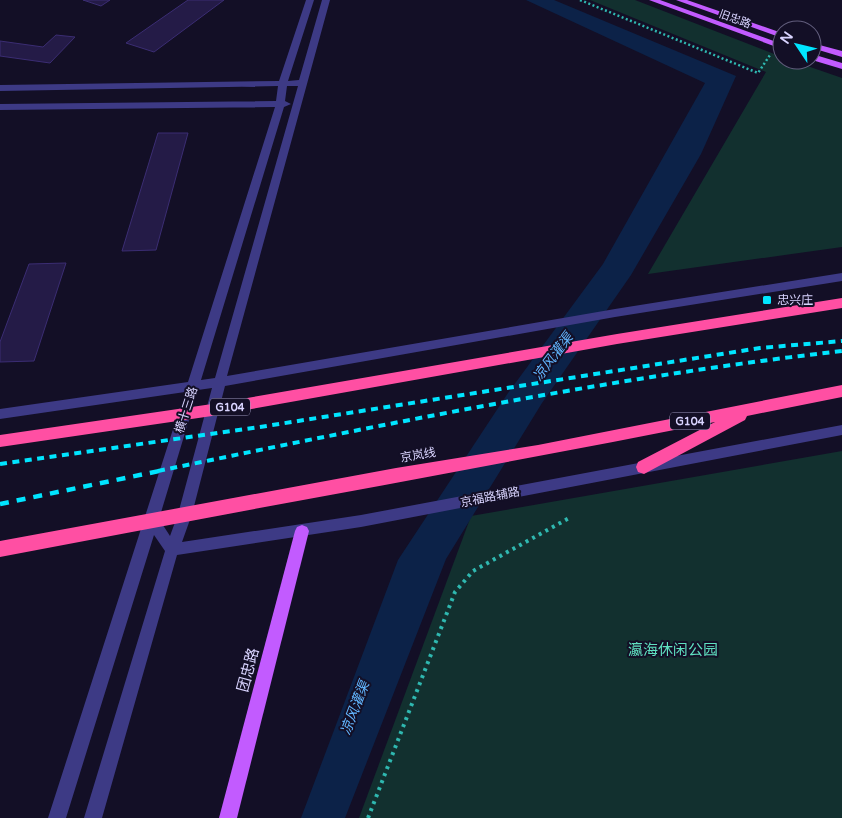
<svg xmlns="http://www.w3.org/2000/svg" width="842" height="818" font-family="'Varela Round','Noto Sans SC',sans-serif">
	<rect width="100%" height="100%" fill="#130f26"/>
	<!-- green -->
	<g fill="#12302f">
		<path d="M590,0H635L782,57V60H790L842,78V247L648,274L766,72Z"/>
		<path d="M842,451V818H359L471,516Z"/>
	</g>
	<!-- water -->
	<path fill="#0c2248" d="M526,0H554L736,76L701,154L631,275L542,403L446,559L345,818H301L398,560L508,393L603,264L705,83Z"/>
	<!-- building -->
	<g fill="#241b47" stroke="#3b2d73">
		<path d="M83,0H110L101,6Z"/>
		<path d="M188,0H224L154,52L126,43Z"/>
		<path d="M56,35L75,37L50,63L0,56V41L43,47Z"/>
		<path d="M158,133H188L156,250L122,251Z"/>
		<path d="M66,263L34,361L0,362V342L29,264Z"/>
	</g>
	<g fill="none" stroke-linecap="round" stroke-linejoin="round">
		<!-- path-far1 -->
		<path stroke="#2fb8b0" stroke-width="2.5" stroke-dasharray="2 2.5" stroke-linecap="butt" d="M580,0L758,73L770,55"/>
		<!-- path -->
		<path stroke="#2fb8b0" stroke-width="4" stroke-dasharray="3 4.5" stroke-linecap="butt" d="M368,818L455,592L473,571L571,517"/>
		<!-- minor -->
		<path fill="#3d3a85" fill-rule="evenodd" d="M306,0H314L288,81L299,80L322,0H330L227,376L615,309L842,273V281L615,317L225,386L192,514L182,542L361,515L842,425V435L361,527L177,555L102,818H84L165,551L154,535L66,818H48L185,392L0,419V409L188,382L275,107L0,110V104L276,101L278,86L0,91V85L279,81ZM287,86H298L215,378L201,380L284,107L291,104L285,101ZM212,388L178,514L170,536L159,519L198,390Z"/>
		<!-- major -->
		<g fill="#c25bff" fill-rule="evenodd">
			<path d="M649,0H660L782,44V49Z"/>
			<path d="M676,0H687L782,33V38Z"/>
			<path d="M812,43L842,51V57L812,48Z"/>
			<path d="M812,54L842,63V69L812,60Z"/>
			<path d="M302,525L307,527L309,531L237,818H219L295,531L297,527Z"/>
		</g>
		<!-- highway -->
		<g fill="#ff4fa3" fill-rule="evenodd">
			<path d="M842,298V308L617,344L212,416L0,447V435L212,404L617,334Z"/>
			<path d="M842,385V397L747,416L745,420L644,474L638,472L636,467L638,462L715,422C477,469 238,511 0,557V541L396,468L538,445Z"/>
		</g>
		<!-- rail-far1 -->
		<g stroke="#00e5ff" stroke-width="4" stroke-dasharray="7 5.5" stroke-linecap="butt">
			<path d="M0,464L260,427L760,348L842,341"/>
			<path d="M158,471C385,424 612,377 842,351"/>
		</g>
		<!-- rail -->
		<path stroke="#00e5ff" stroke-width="4.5" stroke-dasharray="9 8" stroke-linecap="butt" d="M0,504L164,470"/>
	</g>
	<!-- markers -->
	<rect fill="#00e5ff" stroke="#130f26" stroke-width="2" x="762" y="295" width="10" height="10" rx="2.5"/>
	<g text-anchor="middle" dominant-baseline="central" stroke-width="4" stroke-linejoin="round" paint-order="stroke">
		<!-- far-street labels -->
		<g font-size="11" fill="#d9d4ff" stroke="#130f26">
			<text transform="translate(735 19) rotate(20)">旧忠路</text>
		</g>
		<!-- shield labels -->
		<g fill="#130f26" stroke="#9e99be" stroke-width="1">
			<rect x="210" y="398.5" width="40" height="17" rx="4"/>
			<rect x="670" y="412.5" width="40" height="17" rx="4"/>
		</g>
		<g font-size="11" font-weight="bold" fill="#d9d4ff">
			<text x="230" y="407">G104</text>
			<text x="690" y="421">G104</text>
		</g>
		<!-- poi labels -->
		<g font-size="12" fill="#d9d4ff" stroke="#130f26" text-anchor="start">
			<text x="777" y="300">忠兴庄</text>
		</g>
		<!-- street labels -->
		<g font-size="12" fill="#d9d4ff" stroke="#130f26">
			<text transform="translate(186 410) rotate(-72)">横十三路</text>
			<text transform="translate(418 455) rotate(-10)">京岚线</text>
			<text transform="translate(490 497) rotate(-11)">京福路辅路</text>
		</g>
		<!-- water labels -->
		<g font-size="14" font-style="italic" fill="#62b6ff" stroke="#130f26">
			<text transform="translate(553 357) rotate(-53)">凉风灌渠</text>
			<text transform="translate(355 708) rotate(-69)">凉风灌渠</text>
		</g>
		<!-- near-park labels -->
		<g font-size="15" fill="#5fe0c0" stroke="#130f26">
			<text x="673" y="650">瀛海休闲公园</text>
		</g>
		<!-- near-street labels -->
		<g font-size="15" fill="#d9d4ff" stroke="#130f26">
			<text transform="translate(248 670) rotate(-75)">团忠路</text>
		</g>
	</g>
	<!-- north arrow -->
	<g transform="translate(797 45) rotate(305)"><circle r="24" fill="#130f26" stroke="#625e7d"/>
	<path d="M0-4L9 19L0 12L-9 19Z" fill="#00e5ff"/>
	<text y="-8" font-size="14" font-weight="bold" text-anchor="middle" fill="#d9d4ff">N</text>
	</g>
</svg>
